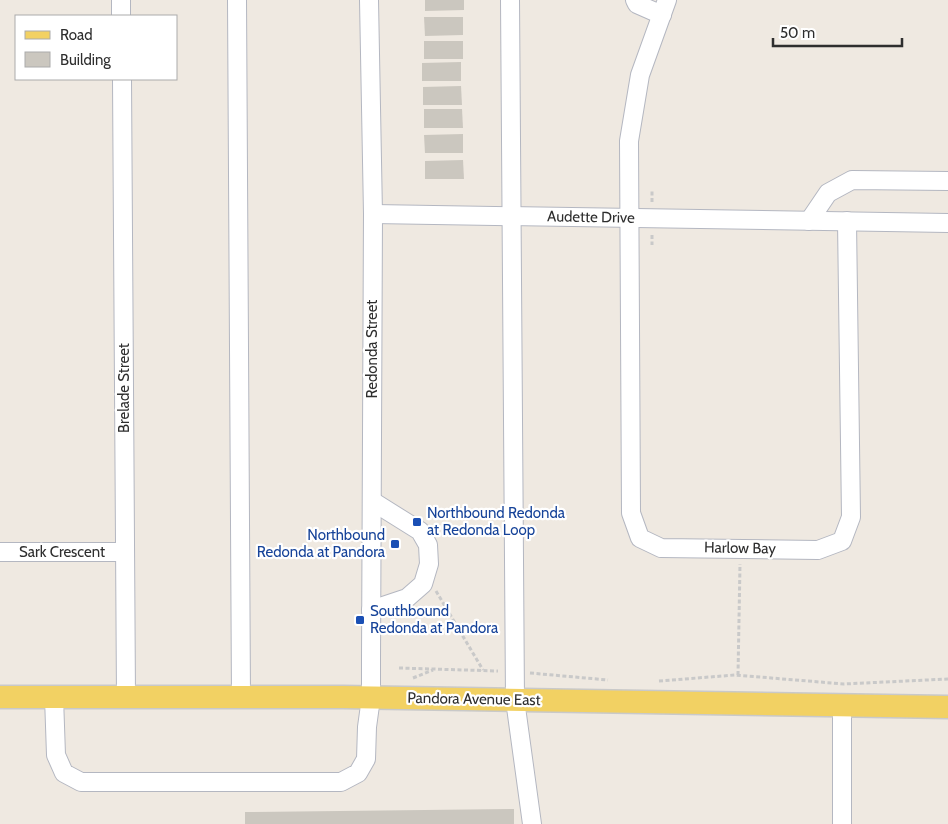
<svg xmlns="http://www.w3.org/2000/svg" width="948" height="824" font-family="Cabin,sans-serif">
	<rect width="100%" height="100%" fill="#efe9e1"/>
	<!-- building -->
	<g fill="#cbc7bf">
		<path d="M425,0H464V10L425,11Z"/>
		<path d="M424,17H463V35L425,36Z"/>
		<rect x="424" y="41" width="39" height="18"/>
		<path d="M461,62V81H422V63Z"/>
		<path d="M461,86L462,105H423V87Z"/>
		<path d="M424,109H462L463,128H424Z"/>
		<path d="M463,134V153H425L424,135Z"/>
		<path d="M463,160L464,179H425V161Z"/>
		<path d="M514,809V824H245V812Z"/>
	</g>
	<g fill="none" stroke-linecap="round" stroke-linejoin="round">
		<!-- minor casing -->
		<g stroke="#b4b7c1" stroke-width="20">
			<g id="minor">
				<path d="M121,0V16"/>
				<path d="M237,0L241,697"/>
				<path d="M510,0L515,700L532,824"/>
				<path d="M635,0L637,4L662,15"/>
				<path d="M667,0L640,75L629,141L631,513L640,538L661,548L818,550L842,541L851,517L847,221"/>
				<path d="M122,79L126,697"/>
				<path d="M373,214L948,223"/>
				<path d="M809,221L828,193L852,180L948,181"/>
				<path d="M0,552H125"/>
				<path d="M371,610L407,598L423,584L429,564L428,545L420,531L372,501"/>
				<path d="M54,697L56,755L64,773L81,782H341L358,773L366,759L367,727L371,698V660L373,214L369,0"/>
				<path d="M842,824V706"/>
			</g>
		</g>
		<!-- major casing -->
		<g stroke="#c9c9c9" stroke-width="25">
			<path id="major" d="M0,697H343L948,707"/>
		</g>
		<!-- path -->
		<g stroke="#c9c9c9" stroke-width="3" stroke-dasharray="4 2.5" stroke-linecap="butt">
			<path d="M652,202V190"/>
			<path d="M652,235V245"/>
			<path d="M436,591L483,670"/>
			<path d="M399,668L498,671"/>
			<path d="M530,673L608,680"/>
			<path d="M738,675L740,564"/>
			<path d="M413,678L433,670"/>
			<path d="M659,681L735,675L844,684L948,679"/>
		</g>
		<!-- minor -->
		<use href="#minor" stroke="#fff" stroke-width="18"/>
		<!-- major -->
		<use href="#major" stroke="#f2d163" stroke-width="22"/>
	</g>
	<!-- markers -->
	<g fill="#1a4fb4" stroke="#fff" stroke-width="2">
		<rect x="412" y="517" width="10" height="10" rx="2.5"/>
		<rect x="390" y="539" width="10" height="10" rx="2.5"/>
		<rect x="355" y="615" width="10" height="10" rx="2.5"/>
	</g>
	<g text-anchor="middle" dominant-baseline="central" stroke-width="4.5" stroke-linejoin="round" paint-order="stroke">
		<!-- street labels -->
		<g font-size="15" fill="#2e2e2e" stroke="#fff">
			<text transform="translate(591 217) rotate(1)">Audette Drive</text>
			<text transform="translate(372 349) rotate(-90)">Redonda Street</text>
			<text transform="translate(124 388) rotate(-90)">Brelade Street</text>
			<text transform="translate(740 548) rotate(1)">Harlow Bay</text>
			<text x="62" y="552">Sark Crescent</text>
			<text transform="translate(474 699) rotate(1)">Pandora Avenue East</text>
		</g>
		<!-- transit labels -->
		<g font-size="15" fill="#164399" stroke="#fff" text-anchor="start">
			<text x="427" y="513">Northbound Redonda<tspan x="427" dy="17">at Redonda Loop</tspan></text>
			<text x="385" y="535" text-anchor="end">Northbound<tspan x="385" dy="17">Redonda at Pandora</tspan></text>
			<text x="370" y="611">Southbound<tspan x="370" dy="17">Redonda at Pandora</tspan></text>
		</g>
	</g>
	<!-- legend -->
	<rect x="15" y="15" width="162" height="65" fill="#ffffff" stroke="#ababab"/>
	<rect x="25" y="31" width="25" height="8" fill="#f2d163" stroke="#ababab"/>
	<text x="60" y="40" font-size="15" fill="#2e2e2e">Road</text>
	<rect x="25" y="52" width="25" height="15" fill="#cbc7bf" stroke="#ababab"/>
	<text x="60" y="65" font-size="15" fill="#2e2e2e">Building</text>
	<!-- scale -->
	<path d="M773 38v8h129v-8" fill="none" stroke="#2e2e2e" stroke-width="2.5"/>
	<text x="780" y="38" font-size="15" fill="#2e2e2e" stroke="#ffffff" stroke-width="4" paint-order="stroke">50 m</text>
</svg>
